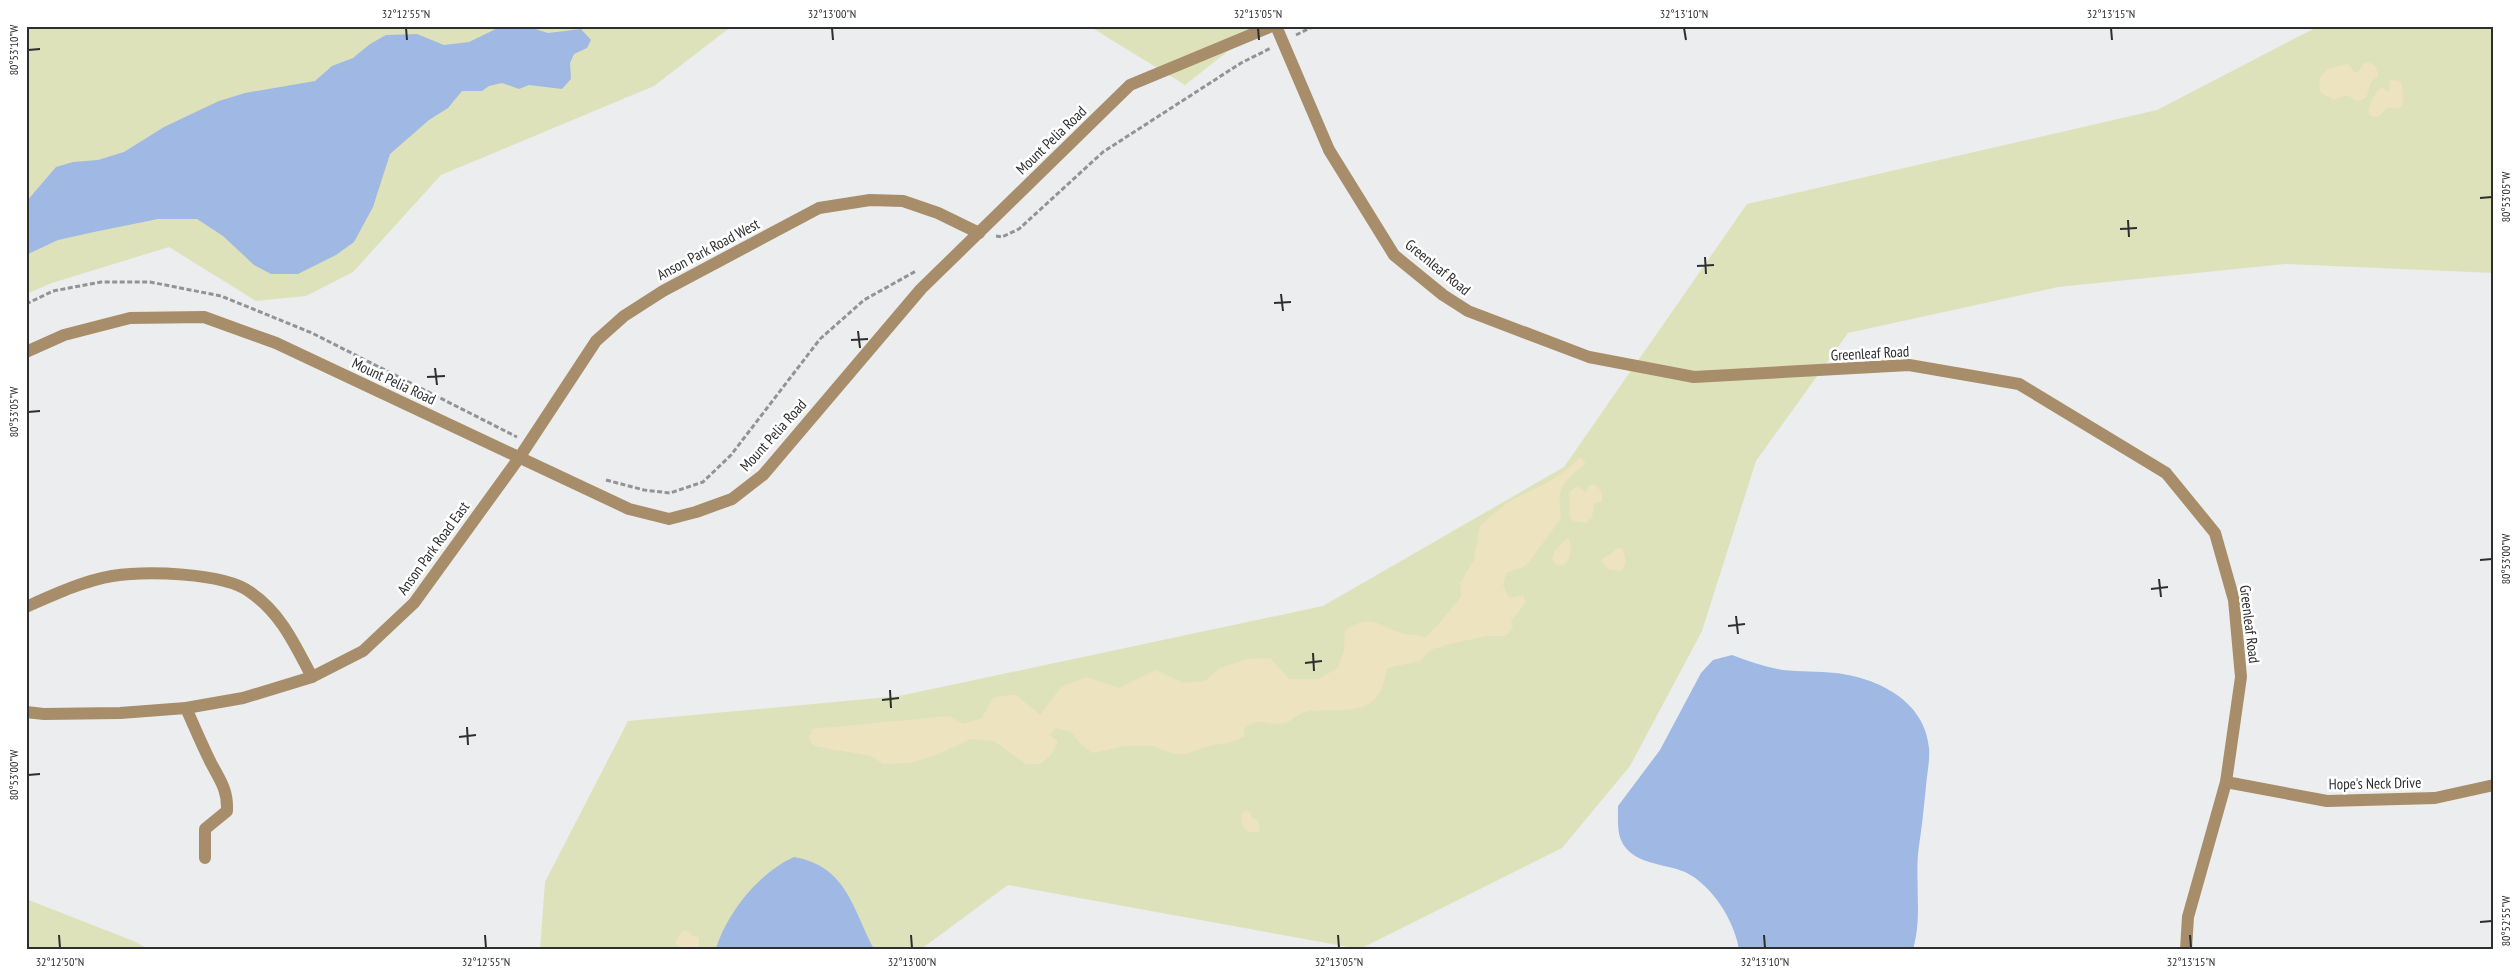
<svg xmlns="http://www.w3.org/2000/svg" width="2520" height="975" font-family="'PT Sans Narrow',sans-serif">
	<rect width="100%" height="100%" fill="#ecedee"/>
	<!-- green -->
	<g fill="#dee2bb">
		<path d="M26,26H732L654,86L441,175L353,272L306,296L256,301L169,247L52,283L26,294Z"/>
		<path d="M1089,26H1260L1185,85Z"/>
		<path d="M2319,26H2494V273L2285,264L2058,287L1848,333L1756,461L1702,631L1630,766L1562,848L1360,949L1008,885L921,949H540L545,882L628,721L899,696L1323,606L1564,467L1747,204L2157,110Z"/>
		<path d="M26,899L136,942L147,949H26Z"/>
	</g>
	<!-- sand -->
	<g fill="#ede3be">
		<path d="M2370,62L2376,67L2378,76L2371,82C2367,91 2370,100 2357,101L2347,95L2334,100L2320,92L2319,79L2327,69L2348,64L2354,72H2358L2364,63Z"/>
		<path d="M2391,80L2399,81L2402,84L2403,104L2399,108H2387L2379,116L2372,117L2369,114C2367,107 2376,89 2383,87L2387,92L2390,91L2389,82Z"/>
		<path d="M1580,457L1586,464C1561,482 1557,487 1561,518L1526,566L1506,573L1503,585L1509,598L1523,595L1526,602L1511,621L1513,629L1505,636H1486L1450,644L1430,650L1420,661L1387,668C1380,722 1343,706 1305,712C1297,714 1292,721 1285,723C1266,727 1259,714 1243,730L1245,736L1231,742L1205,747L1186,754H1174L1153,746H1125L1092,753L1081,744L1070,731L1055,728L1050,735L1058,741L1051,755L1040,764H1026L994,741L971,739L936,755L910,763L883,764L871,756L814,746L809,739L812,729L949,716L963,724L982,718L993,698L1015,694L1040,715L1061,687L1086,677L1119,688L1156,670L1183,683L1205,681L1220,668L1247,659L1270,658L1289,679H1318L1338,668L1344,650L1345,630C1371,614 1376,624 1401,633C1408,635 1417,635 1425,637C1440,626 1448,611 1461,597L1460,583L1474,560L1480,526C1490,517 1502,506 1514,499C1540,486 1560,479 1580,457Z"/>
		<path d="M1594,484C1600,488 1604,495 1601,502L1594,503L1592,518L1585,523L1573,521L1570,517L1569,493L1577,486L1586,492L1589,486Z"/>
		<path d="M1568,538C1573,546 1571,559 1564,565H1556L1552,559L1555,550Z"/>
		<path d="M1616,548L1622,549C1626,556 1627,566 1621,571L1608,569L1602,562L1603,558L1610,555Z"/>
		<path d="M1244,811H1250L1252,818L1258,820L1260,829L1258,832H1248L1243,827L1241,817Z"/>
		<path d="M683,930L690,932L692,936L699,937V948L686,949L677,945L675,942Z"/>
	</g>
	<!-- water -->
	<g fill="#9fb8e4">
		<path d="M502,26H526L548,33L581,29L591,40L587,48L574,54L570,63L571,79L562,89L529,85L519,89L502,83L489,86L482,91H462L448,108L429,120L390,154L373,207L354,242L336,255L298,274H271L254,265L223,236L197,219H158L94,232L58,240L26,255V202L56,167L73,162L98,160L124,152L164,127L219,101L245,93L315,81L332,66L353,58L370,44L386,35L417,34L444,45L469,42Z"/>
		<path d="M1732,655C1748,661 1765,667 1783,670C1800,672 1818,671 1836,673C1878,678 1925,701 1929,748C1930,761 1927,773 1926,786C1924,806 1922,826 1919,846C1914,880 1923,916 1913,949H1739C1734,920 1712,885 1685,872C1664,863 1632,865 1621,840C1617,831 1618,816 1618,806L1660,750L1701,673L1713,660Z"/>
		<path d="M794,857C847,866 853,910 874,949H716C727,912 760,872 794,857Z"/>
	</g>
	<g fill="none" stroke-linecap="round" stroke-linejoin="round">
		<!-- path -->
		<g stroke="#929393" stroke-width="3" stroke-dasharray="5 2.5" stroke-linecap="butt">
			<path d="M1296,35L1314,26"/>
			<path d="M996,236L1002,237L1019,229L1103,152L1241,63L1271,48"/>
			<path d="M26,304L53,291L101,282H150L221,296L312,333L517,437"/>
			<path d="M606,480L644,490L670,493L703,482L731,455L820,339L864,300L916,271"/>
		</g>
		<!-- minor -->
		<g stroke="#a88d6a" stroke-width="12">
			<path d="M1276,26L1329,150L1394,255L1443,295L1468,311L1589,357L1694,377L1909,365L2019,384L2166,473L2215,533L2234,600L2241,677L2226,782L2188,917L2186,949"/>
			<path d="M26,352L64,335L130,318L204,317L276,343L629,509L669,519L696,512L732,499L763,475L921,289L1130,85L1272,26"/>
			<path d="M26,607C53,595 83,581 112,576C145,571 223,572 250,592C281,613 295,645 312,677"/>
			<path d="M186,708C194,726 202,745 211,763C220,780 228,790 227,811L205,829V858"/>
			<path d="M26,712L44,714L120,713L186,708L243,698L312,677L363,651L414,603L519,458L596,341L624,316L663,291L819,208L870,200L903,201L938,213L979,233"/>
			<path d="M2226,782L2327,801L2435,798L2494,785"/>
		</g>
	</g>
	<!-- ticks -->
	<path fill="none" stroke="#2d2e2e" stroke-width="2" d="M406,28L407,40M832,28L833,40M1258,28L1259,40M1684,28L1686,40M2111,28L2112,40M28,50L40,49M2480,198L2492,197M2128,220L2129,237M2120,229L2137,228M1705,257L1706,274M1697,266L1714,265M1281,294L1283,311M1274,303L1291,302M858,331L860,348M851,340L868,339M435,368L437,385M427,377L445,376M28,412L40,411M2480,560L2492,559M2159,579L2161,597M2151,589L2168,587M1736,616L1738,634M1728,626L1745,624M1313,653L1314,671M1305,663L1322,661M890,690L891,708M882,700L899,698M467,727L468,745M459,737L476,735M28,775L40,774M2480,922L2492,921M59,935L60,948M485,935L486,948M911,935L912,948M1338,935L1339,948M1764,935L1765,948M2190,935L2191,948"/>
	<g text-anchor="middle" dominant-baseline="central" stroke-width="5" stroke-linejoin="round" paint-order="stroke">
		<!-- street labels -->
		<g font-size="15" fill="#2d2e2e" stroke="#fff">
			<text transform="translate(1051 140) rotate(-44)">Mount Pelia Road</text>
			<text transform="translate(708 249) rotate(-28)">Anson Park Road West</text>
			<text transform="translate(1438 267) rotate(39)">Greenleaf Road</text>
			<text transform="translate(1870 353) rotate(-3)">Greenleaf Road</text>
			<text transform="translate(394 381) rotate(25)">Mount Pelia Road</text>
			<text transform="translate(773 435) rotate(-48)">Mount Pelia Road</text>
			<text transform="translate(433 548) rotate(-54)">Anson Park Road East</text>
			<text transform="translate(2250 624) rotate(83)">Greenleaf Road</text>
			<text transform="translate(2375 783) rotate(-1)">Hope's Neck Drive</text>
		</g>
	</g>
	<!-- border -->
	<rect width="2520" height="975" fill="none" stroke="#ffffff" stroke-width="55"/>
	<rect x="28" y="28" width="2464" height="920" fill="none" stroke="#2d2e2e" stroke-width="2"/>
	<g font-size="12" text-anchor="middle" fill="#2d2e2e">
		<text x="406" y="18">32°12'55"N</text>
		<text x="832" y="18">32°13'00"N</text>
		<text x="1258" y="18">32°13'05"N</text>
		<text x="1684" y="18">32°13'10"N</text>
		<text x="2111" y="18">32°13'15"N</text>
		<text transform="translate(14 50) rotate(-90)" y="4">80°53'10"W</text>
		<text transform="translate(2506 197) rotate(-90)" y="4">80°53'05"W</text>
		<text transform="translate(14 412) rotate(-90)" y="4">80°53'05"W</text>
		<text transform="translate(2506 559) rotate(-90)" y="4">80°53'00"W</text>
		<text transform="translate(14 775) rotate(-90)" y="4">80°53'00"W</text>
		<text transform="translate(2506 921) rotate(-90)" y="4">80°52'55"W</text>
		<text x="60" y="966">32°12'50"N</text>
		<text x="486" y="966">32°12'55"N</text>
		<text x="912" y="966">32°13'00"N</text>
		<text x="1339" y="966">32°13'05"N</text>
		<text x="1765" y="966">32°13'10"N</text>
		<text x="2191" y="966">32°13'15"N</text>
	</g>
</svg>
